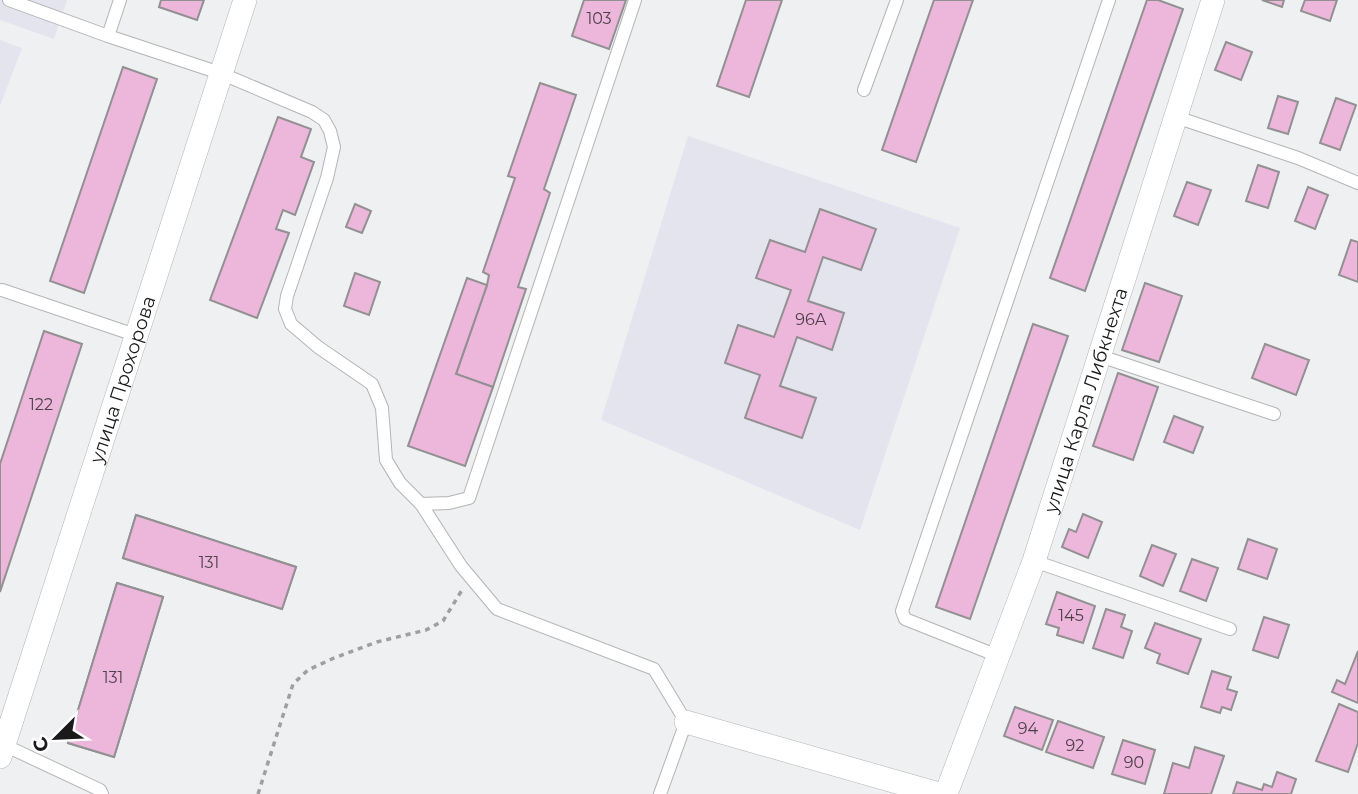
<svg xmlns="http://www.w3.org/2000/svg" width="1358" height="794" font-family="Montserrat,sans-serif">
	<rect width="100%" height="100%" fill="#eff0f2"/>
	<!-- built -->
	<g fill="#e3e4ee">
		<path d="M0,0H67L54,39L0,20Z"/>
		<path d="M0,40L22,48L0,106Z"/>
		<path d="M688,136L960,228L860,530L601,420Z"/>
	</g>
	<!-- building -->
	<g fill="#edb7dc" stroke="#929091" stroke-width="2">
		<path d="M161,0H204L197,20L159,7Z"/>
		<path d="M584,0H626L609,49L572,36Z"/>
		<path d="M746,0H782L749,97L717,86Z"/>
		<path d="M934,0H973L916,162L882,150Z"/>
		<path d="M1147,0H1158L1183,9L1085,291L1050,278Z"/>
		<path d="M1262,0H1284L1282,7Z"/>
		<path d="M1305,0H1337L1330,21L1301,11Z"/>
		<path d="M1226,42L1252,52L1241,80L1215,70Z"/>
		<path d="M123,67L157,79L84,293L50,281Z"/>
		<path d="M540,83L576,95L544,189L550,193L518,287L526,289L493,387L456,374L487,285L489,275L483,272L515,178L508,176Z"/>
		<path d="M1278,96L1298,102L1288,134L1268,128Z"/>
		<path d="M1336,98L1356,105L1340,150L1320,143Z"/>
		<path d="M278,117L311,129L301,157L314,162L295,215L283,210L276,229L289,233L257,318L210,300Z"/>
		<path d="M1258,165L1279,172L1268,208L1246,201Z"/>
		<path d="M1187,182L1211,190L1198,225L1174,216Z"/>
		<path d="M1308,187L1328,195L1315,229L1295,221Z"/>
		<path d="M355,204L371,211L362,233L346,227Z"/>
		<path d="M820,209L876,229L861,270L823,257L808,301L844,313L832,350L797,337L780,386L816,398L802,438L745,418L760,375L725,363L738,325L774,337L791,290L756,278L770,240L805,252Z"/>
		<path d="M1351,240L1358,242V282L1339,275Z"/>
		<path d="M355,273L380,282L369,315L344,306Z"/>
		<path d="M467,278L487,285L456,374L493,387L465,466L408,446Z"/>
		<path d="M1145,283L1182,296L1159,362L1122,350Z"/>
		<path d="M1033,324L1068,336L970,619L936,607Z"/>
		<path d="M44,331L82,344L0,592V464Z"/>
		<path d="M1265,344L1309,360L1296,395L1252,378Z"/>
		<path d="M1118,373L1158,387L1133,460L1093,446Z"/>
		<path d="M1174,416L1203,427L1193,453L1164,442Z"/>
		<path d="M1083,514L1102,522L1088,558L1062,547L1069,529L1076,532Z"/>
		<path d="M136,515L296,567L282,609L123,558Z"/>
		<path d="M136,515L296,567L282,609L123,558Z"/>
		<path d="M1248,539L1277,549L1267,579L1238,569Z"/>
		<path d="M1152,545L1176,554L1163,586L1140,576Z"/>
		<path d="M1192,559L1218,568L1206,601L1180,591Z"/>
		<path d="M117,583L163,597L114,757L68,743Z"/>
		<path d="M117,583L163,597L114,757L68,743Z"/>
		<path d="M1057,592L1095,606L1083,643L1057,635L1059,628L1046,624Z"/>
		<path d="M1106,609L1125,615L1121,627L1132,631L1123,658L1093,648Z"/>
		<path d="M1264,617L1289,625L1278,658L1253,650Z"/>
		<path d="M1155,623L1201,639L1188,674L1157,663L1160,654L1145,648Z"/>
		<path d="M1358,651V703L1332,692L1337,680L1345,684Z"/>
		<path d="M1212,671L1231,677L1227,689L1237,692L1231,710L1222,707L1220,713L1201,707Z"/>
		<path d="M1339,704L1358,712V743L1348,772L1316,761Z"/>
		<path d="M1015,707L1053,720L1042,750L1004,736Z"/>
		<path d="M1058,721L1104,737L1093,768L1046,752Z"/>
		<path d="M1123,740L1155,750L1145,784L1112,774Z"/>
		<path d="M1195,747L1224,756L1211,794H1164L1173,763L1189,768Z"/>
		<path d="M1277,772L1296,779L1291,794H1233L1237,782L1262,790L1264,784L1272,787Z"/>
	</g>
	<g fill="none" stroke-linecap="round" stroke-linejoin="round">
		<!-- lane casing -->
		<g stroke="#b4b4b6" stroke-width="14">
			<g id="lane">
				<path d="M9,0L108,36"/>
				<path d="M120,0L108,36L220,73L312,112L324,120L330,131L334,147L327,178L287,296L285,309L291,324L318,347L372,384L382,408L386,460L400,483L421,504L461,566L497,609L654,669L686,722L660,794"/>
				<path d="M864,90L897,0"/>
				<path d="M1176,117L1298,158L1358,183"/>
				<path d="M2,290L135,335"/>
				<path d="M1100,356L1274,414"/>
				<path d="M421,504L449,503L469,498L635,0"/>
				<path d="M1034,561L1230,629"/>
				<path d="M998,656L905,619L902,611L1109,0"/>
				<path d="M4,745L100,790L102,794"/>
			</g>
		</g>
		<!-- street casing -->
		<g stroke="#b4b4b6" stroke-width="24">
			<g id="street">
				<path d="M686,722L939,794"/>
				<path id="s1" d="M0,757L245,0"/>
				<path id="s2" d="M946,794L1034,561L1213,0"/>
			</g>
		</g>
		<!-- path -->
		<path stroke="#9e9fa0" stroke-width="3.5" stroke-dasharray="5 5" stroke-linecap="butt" d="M258,794L293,684L308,670L334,658L377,642L426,630L443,621L462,590"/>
		<!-- lane -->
		<use href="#lane" stroke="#fff" stroke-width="12"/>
		<!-- street -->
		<use href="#street" stroke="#fff" stroke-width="23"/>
	</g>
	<g text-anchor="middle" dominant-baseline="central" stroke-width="5" stroke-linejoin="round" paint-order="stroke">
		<!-- number labels -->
		<g font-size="16" fill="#4f414b">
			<text x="599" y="18">103</text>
			<text x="811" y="319">96А</text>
			<text x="41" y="404">122</text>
			<text x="209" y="562">131</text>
			<text x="1071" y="615">145</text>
			<text x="113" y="677">131</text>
			<text x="1028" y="728">94</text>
			<text x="1075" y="745">92</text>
			<text x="1134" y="762">90</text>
		</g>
		<!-- street labels -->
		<g font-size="19" fill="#1a1a1b" stroke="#fdfdff">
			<text stroke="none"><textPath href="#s1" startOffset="397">улица Прохорова</textPath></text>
			<text stroke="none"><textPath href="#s2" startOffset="418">улица Карла Либкнехта</textPath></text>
		</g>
	</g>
	<!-- north arrow -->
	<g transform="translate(56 738) rotate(246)" stroke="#fdfdff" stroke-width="5" paint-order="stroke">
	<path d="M0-5L12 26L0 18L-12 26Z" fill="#1a1a1b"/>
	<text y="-10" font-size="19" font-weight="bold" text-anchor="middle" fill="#1a1a1b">С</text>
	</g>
</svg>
